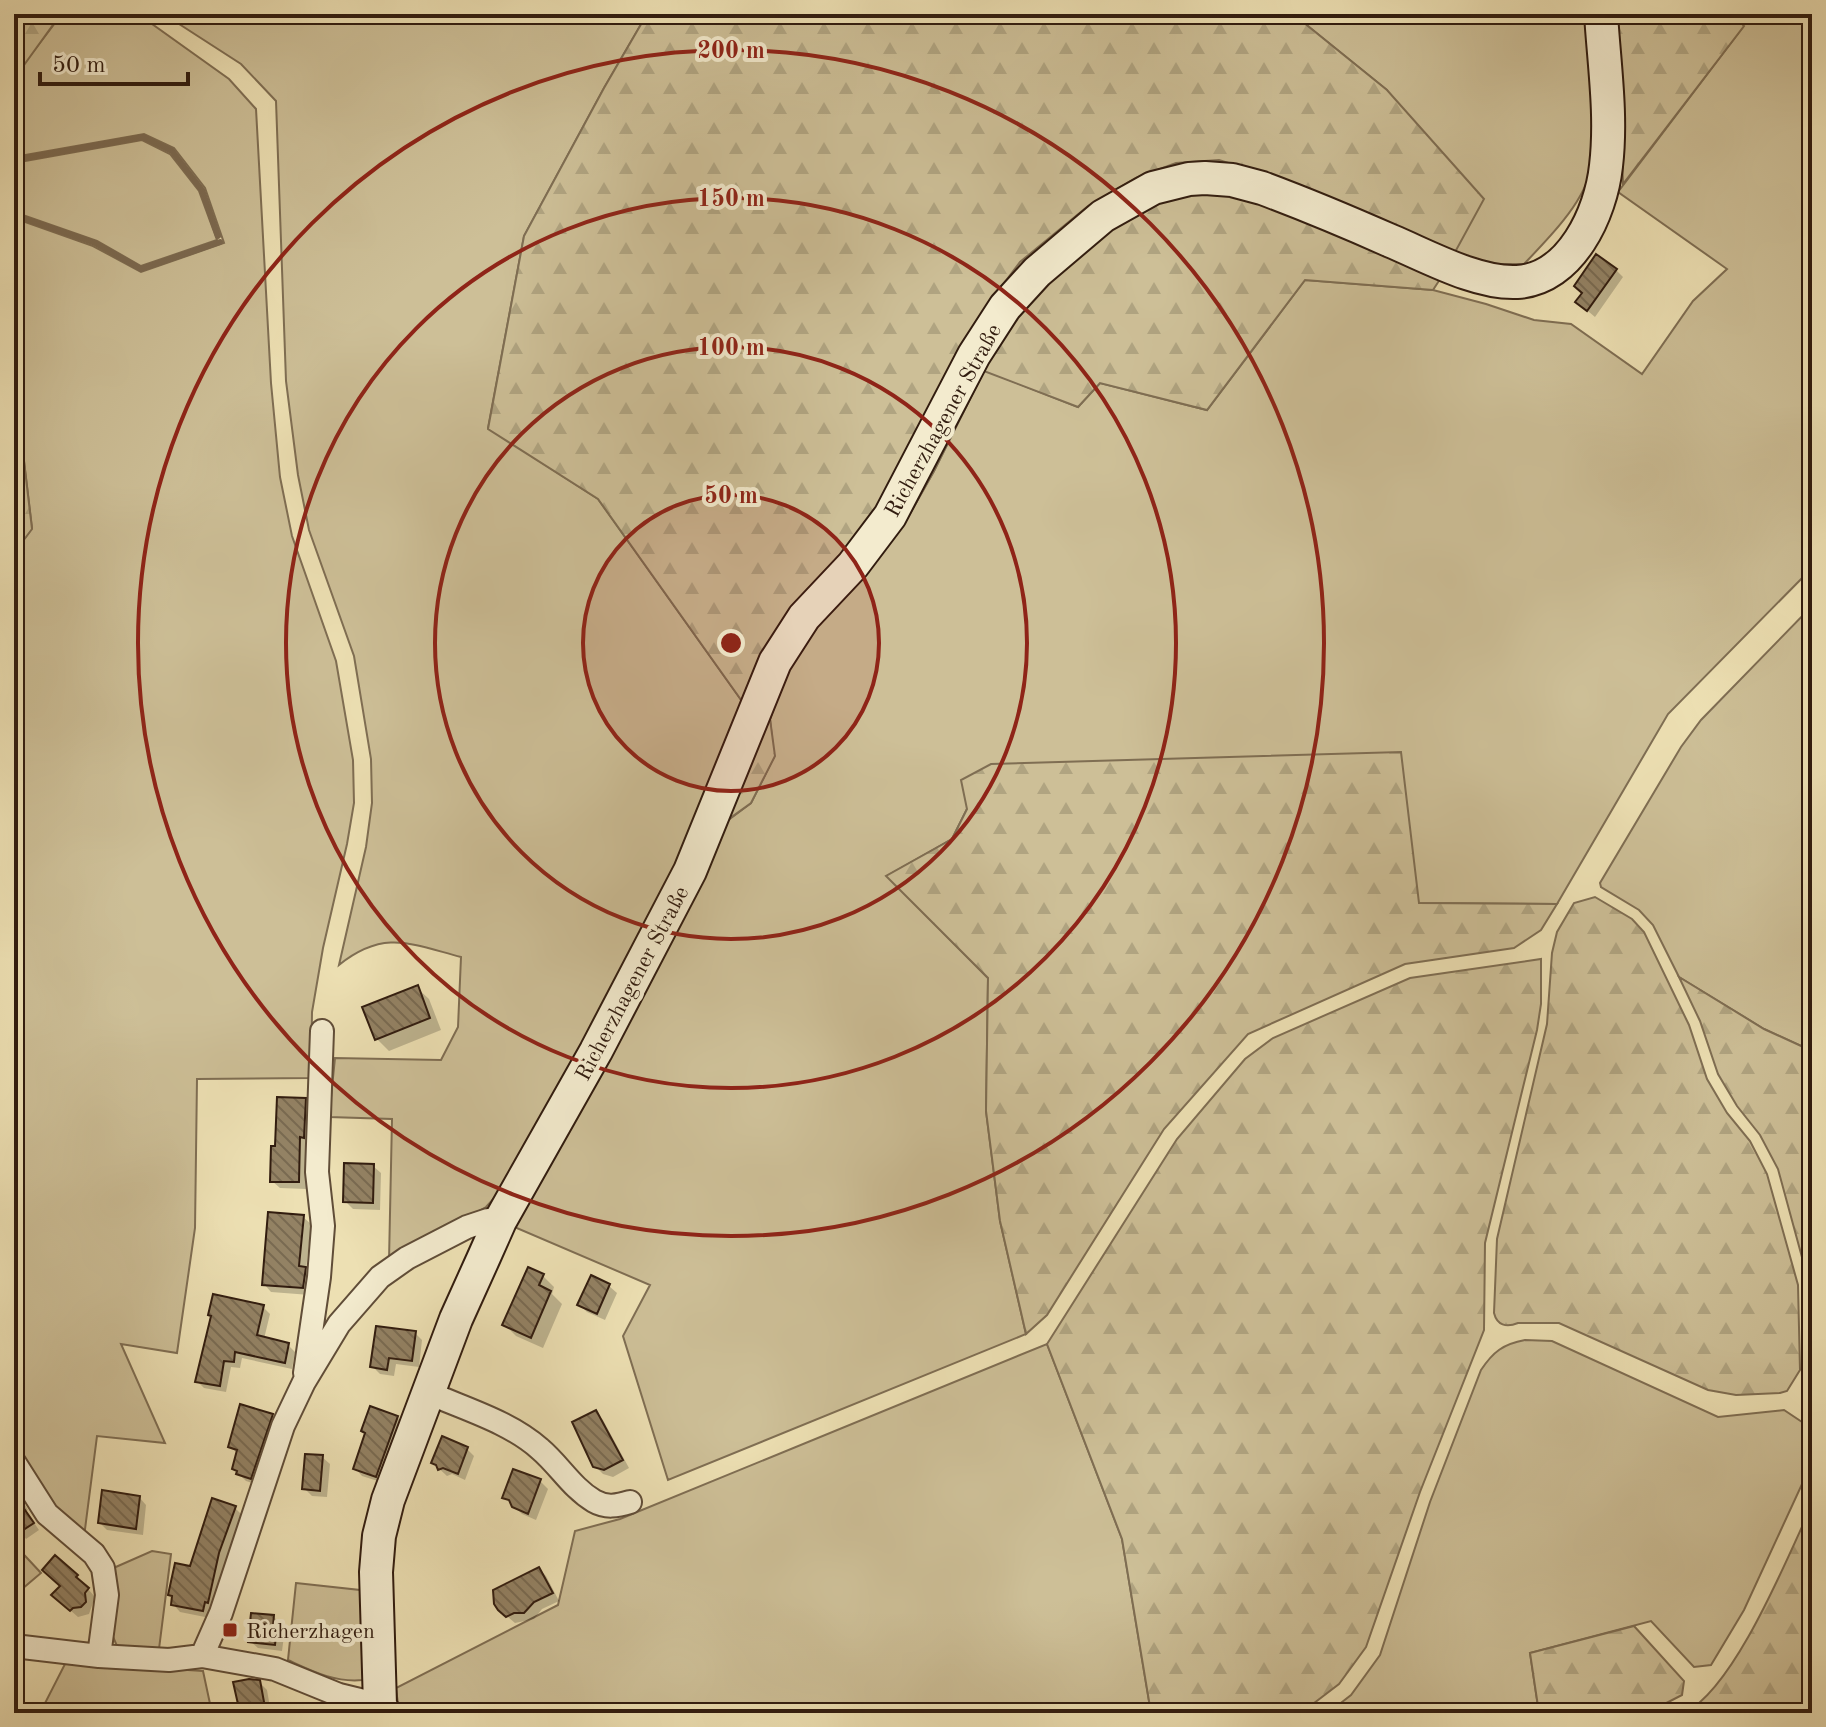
<svg xmlns="http://www.w3.org/2000/svg" width="1826" height="1727" font-family="'Old Standard TT',serif">
<defs>
<pattern id="forest-firs" width="22" height="20" patternUnits="userSpaceOnUse" patternTransform="scale(2)"><rect width="22" height="20" fill="#cdbf97"/><path d="M5 1l3.5 6h-7zM16 11l3.5 6h-7z" fill="#b0a481"/></pattern>
<pattern id="building-back-hatch" width="6" height="6" patternUnits="userSpaceOnUse" patternTransform="scale(2)"><rect width="6" height="6" fill="#938264"/><path d="M-1 5l2 2M0 0l6 6M5-1l2 2" fill="none" stroke="#796a51"/></pattern>
</defs>
<rect width="100%" height="100%" fill="#ede0b3"/>
<filter id="stains"><feTurbulence type="fractalNoise" baseFrequency=".0025" numOctaves="4"/><feColorMatrix values="0 0 0 0 .2 0 0 0 0 .09 0 0 0 0 .02 0 0 0 .5 -.17"/></filter>
<radialGradient id="worn" r=".72"><stop offset=".6" stop-color="#630" stop-opacity="0"/><stop offset="1" stop-color="#630" stop-opacity=".3"/></radialGradient>
<path fill="#cdbf97" stroke="#7f6e53" stroke-width="2" d="M49,14H138L229,79L256,109L271,383L280,477L292,536L336,661L353,760L354,803L347,844L323,948L312,1012L311,1078L197,1079L195,1228L177,1353L121,1344L165,1443L97,1436L84,1537L39,1494L14,1448V553L32,528L14,377V218L93,246L141,272L224,243L205,188L174,148L144,134L14,157V61L23,65L55,23Z
M167,14H647L604,88L524,236L488,428L598,499L744,704L695,831L509,1182L486,1207L389,1261L392,1119L329,1117L335,1058L441,1060L458,1027L461,957C411,944 384,929 339,965L366,847L372,803L371,759L354,656L309,530L298,475L286,381L276,101L241,64L176,22Z
M1293,14H1587C1590,66 1600,123 1589,175C1581,206 1546,241 1524,264H1495L1454,254L1387,90Z
M1734,14H1812V568L1668,714L1557,904L1419,903L967,809L952,839L887,876L988,978L986,1111L1000,1221L1026,1334L668,1480L623,1336L650,1285L512,1226L719,827L751,803L774,757L770,719L789,666L894,522L903,526L934,471L984,370L1078,407L1100,383L1207,410L1305,280L1433,290L1486,304L1534,320L1571,324L1642,374L1693,301L1727,269L1618,192L1743,27Z
M142,140L170,154L199,191L217,240L141,266L97,241L14,212V163Z
M1812,606V1051L1764,1029L1679,977L1653,925L1639,910L1601,887L1600,883L1681,747L1701,720Z
M1525,1340L1552,1341L1718,1417L1784,1410L1802,1422L1803,1482L1744,1610L1711,1665L1694,1667L1651,1621L1530,1653L1539,1713H1328L1351,1695L1380,1655L1430,1502L1481,1370C1493,1352 1503,1344 1525,1340Z
M1047,1344L1122,1539L1151,1713H405L398,1704L396,1688L558,1605L575,1531L620,1519Z
M14,1544L41,1573L22,1589L16,1590Z
M152,1551L171,1554L159,1649L117,1646L110,1630L109,1570Z
M296,1583L369,1591V1669L363,1680C335,1683 312,1671 288,1660Z
M66,1662L203,1671L212,1713H40Z"/>
<path fill="url(#forest-firs)" stroke="#7f6e53" stroke-width="2" d="M14,14H49L55,22L24,65L14,61Z
M647,14H1293L1387,90L1484,199L1454,254L1285,181L1219,160L1176,163L1136,178L1088,206L1020,262L989,303L901,471L744,704L598,499L488,429L524,236L604,88Z
M1617,14H1734L1744,26L1623,184Z
M1230,189L1444,273L1433,290L1305,280L1207,410L1100,383L1078,407L984,371L934,471L903,526L894,522L1014,306L1143,200Z
M14,377L32,529L14,553Z
M789,666L770,719L775,756L751,803L719,826Z
M1401,752L1419,903L1557,904L1541,930L1514,948L1405,964L1248,1034L1164,1129L1047,1315L1026,1334L1000,1221L986,1111L988,978L886,876L952,839L967,809L961,780L991,764Z
M1595,897L1632,919L1644,932L1689,1025L1707,1079L1727,1113L1750,1141L1767,1174L1798,1285L1800,1370L1787,1391L1780,1393L1736,1395L1708,1390L1559,1323H1518C1506,1328 1497,1325 1494,1313L1497,1239L1547,1024L1552,953L1557,932L1574,903Z
M1541,959V1004L1537,1030L1485,1243L1484,1330L1420,1492L1366,1647L1339,1684L1301,1713H1151L1122,1539L1047,1344L1177,1139L1245,1059L1273,1038L1410,978Z
M1679,977L1764,1029L1812,1051V1366L1809,1283L1778,1169L1760,1135L1737,1106L1718,1074L1700,1021Z
M1812,1505V1713H1685C1736,1686 1787,1558 1812,1505Z
M1634,1626L1684,1681L1682,1695L1647,1713H1539L1530,1653Z"/>
<path fill="#0003" d="M1616,270L1623,277L1595,317L1577,302Z
M417,988L429,999L441,1030L389,1051L377,1039Z
M305,1100L312,1108L311,1144H306V1189L280,1188L272,1181Z
M373,1166L381,1173L380,1210L353,1209L345,1201Z
M303,1217L311,1224L306,1270L312,1276L310,1295L271,1292L264,1284Z
M542,1275L554,1287L552,1294L562,1304L543,1348L516,1336L505,1325Z
M609,1286L617,1293L605,1320L587,1312L580,1305Z
M263,1307L270,1314L264,1339L288,1345L295,1352L292,1369L242,1358L240,1368L231,1367L226,1392L204,1388L197,1381Z
M415,1333L422,1340L419,1367L396,1364L394,1376L380,1374L372,1366Z
M596,1412L603,1420L629,1468L613,1477L603,1474L595,1466Z
M272,1415L280,1423L258,1485L246,1481L234,1469L238,1454L230,1446Z
M397,1417L404,1425L384,1483L362,1476L355,1468Z
M467,1449L474,1456L465,1480L452,1474L447,1476L433,1463Z
M322,1457L330,1464L327,1497L312,1496L305,1489Z
M540,1481L548,1489L536,1520L522,1514L505,1497Z
M14,1485L28,1510L26,1511L39,1530L26,1539L14,1524Z
M139,1497L146,1505L143,1535L107,1530L100,1523Z
M234,1507L242,1515L216,1609L210,1618L180,1612L173,1604L174,1598L170,1594Z
M55,1558L77,1576L95,1597L89,1614L78,1617L61,1602L62,1586Z
M539,1569L546,1576L559,1601L542,1609L534,1619L515,1623L499,1609Z
M274,1617L281,1625L280,1633L284,1636L282,1651L258,1648L250,1641Z
M259,1682L267,1690L271,1713H242Z"/>
<g fill="none" stroke-linecap="round" stroke-linejoin="round">
<path stroke="#7b6950" stroke-width="6" d="M14,160L143,137L172,151L202,190L218,236
M14,215L95,243L141,269L220,242"/>
</g>
<path fill="url(#building-back-hatch)" stroke="#311c0f" stroke-width="2" d="M1596,254L1617,269L1587,311L1575,302L1582,293L1574,286Z
M418,985L430,1018L375,1040L362,1007Z
M277,1097L306,1098L304,1138L300,1137L299,1182H270L271,1146H275Z
M344,1163L374,1164L373,1203L343,1202Z
M268,1212L304,1215L299,1266L306,1267L303,1288L262,1285Z
M528,1267L544,1274L539,1285L551,1291L531,1338L502,1325Z
M591,1275L610,1284L597,1314L577,1305Z
M213,1294L264,1305L257,1335L289,1343L285,1363L235,1352L234,1362L224,1361L220,1386L195,1382L211,1316L208,1315Z
M376,1326L416,1331L412,1361L389,1358L387,1370L370,1367Z
M240,1404L273,1414L251,1479L236,1474L237,1471L232,1469L237,1450L228,1447Z
M370,1406L398,1416L376,1477L353,1469L365,1433L361,1431Z
M596,1410L623,1460L604,1470L593,1467L572,1422Z
M442,1436L468,1447L458,1474L443,1468L438,1470L436,1465L431,1463Z
M305,1454L323,1455L320,1491L302,1489Z
M513,1469L541,1479L528,1514L512,1507L509,1500L502,1498Z
M102,1490L140,1496L136,1529L98,1523Z
M14,1494L34,1523L14,1536Z
M212,1498L236,1506L219,1553L208,1603L205,1602L203,1611L171,1605L172,1596L168,1595L175,1563L190,1566Z
M55,1555L78,1575L76,1577L89,1588L85,1593L86,1602L81,1607L73,1608L70,1611L51,1595L60,1586L42,1570Z
M539,1567L553,1593L534,1602L524,1613H514L506,1617L498,1610L494,1604L493,1590Z
M251,1613L274,1615L273,1626L277,1627L275,1645L248,1642Z
M249,1679L260,1680L266,1713H240L233,1682Z"/>
<g fill="none" stroke-linecap="round" stroke-linejoin="round">
<defs>
<path id="street" d="M305,1373L319,1277L323,1226L317,1172L322,1031
M429,1393C465,1409 510,1422 540,1449C559,1465 572,1488 594,1501C606,1508 617,1506 630,1502
M14,1462L47,1514L94,1554L103,1568L107,1595L99,1656
M14,1646L99,1656L169,1660L202,1656L275,1669L339,1695L380,1705
M202,1656L221,1613L283,1426L304,1382L339,1324L380,1277L407,1258L467,1227L488,1220L500,1221"/>
<path id="secondary" d="M384,1713L380,1705L376,1572L379,1536L388,1500L456,1319L484,1257L500,1221L596,1051L690,871L775,662L804,617L853,565L890,516L974,355L1005,307L1037,272L1103,216L1153,188L1189,179L1205,178L1232,180L1262,188C1305,204 1348,222 1391,241C1427,256 1477,284 1517,282C1571,279 1601,213 1606,166C1612,116 1604,63 1601,14"/>
</defs>
<use href="#street" stroke="#604d38" stroke-width="26"/>
<use href="#secondary" stroke="#311c0f" stroke-width="36"/>
<use href="#street" stroke="#f3ebce" stroke-width="22"/>
<use href="#secondary" stroke="#f3ebce" stroke-width="32"/>
</g>
<circle cx="731" cy="643" r="148" fill="#8f2418" fill-opacity=".12"/>
<g fill="none" stroke="#8f2418" stroke-width="4">
<circle cx="731" cy="643" r="148"/>
<circle cx="731" cy="643" r="296"/>
<circle cx="731" cy="643" r="445"/>
<circle cx="731" cy="643" r="593"/>
</g>
<rect fill="#8f2418" stroke="#f3ebce" stroke-width="3" x="222" y="1622" width="16" height="16" rx="4"/>
<g text-anchor="middle" stroke-width="8" stroke-linejoin="round" paint-order="stroke">
<g font-size="22" fill="#311c0f" stroke="#f3ebce">
<text transform="translate(942 420) rotate(-61)" y="8">Richerzhagener Straße</text>
<text transform="translate(631 983) rotate(-62)" y="8">Richerzhagener Straße</text>
</g>
<g font-size="22" fill="#311c0f" stroke="#f3ebce" text-anchor="start">
<text x="246" y="1638">Richerzhagen</text>
</g>
</g>
<circle cx="731" cy="643" r="12" fill="#8f2418" stroke="#f3ebce" stroke-width="4"/>
<g font-size="24" text-anchor="middle" font-weight="bold" fill="#8f2418" stroke="#f3ebce" stroke-width="8" stroke-linejoin="round" paint-order="stroke">
<text x="731" y="58">200 m</text>
<text x="731" y="206">150 m</text>
<text x="731" y="355">100 m</text>
<text x="731" y="503">50 m</text>
</g>
<rect width="1826" height="1727" fill="none" stroke="#ede0b3" stroke-width="48"/>
<rect x="16" y="16" width="1794" height="1695" fill="none" stroke="#311c0f" stroke-width="4"/>
<rect x="24" y="24" width="1778" height="1679" fill="none" stroke="#311c0f" stroke-width="2"/>
<path d="M40 72v12h148v-12" fill="none" stroke="#311c0f" stroke-width="4"/>
<text x="52" y="72" font-size="24" fill="#311c0f" stroke="#f3ebce" stroke-width="6" paint-order="stroke">50 m</text>
<rect width="100%" height="100%" filter="url(#stains)"/>
<rect width="100%" height="100%" fill="url(#worn)"/>
</svg>
